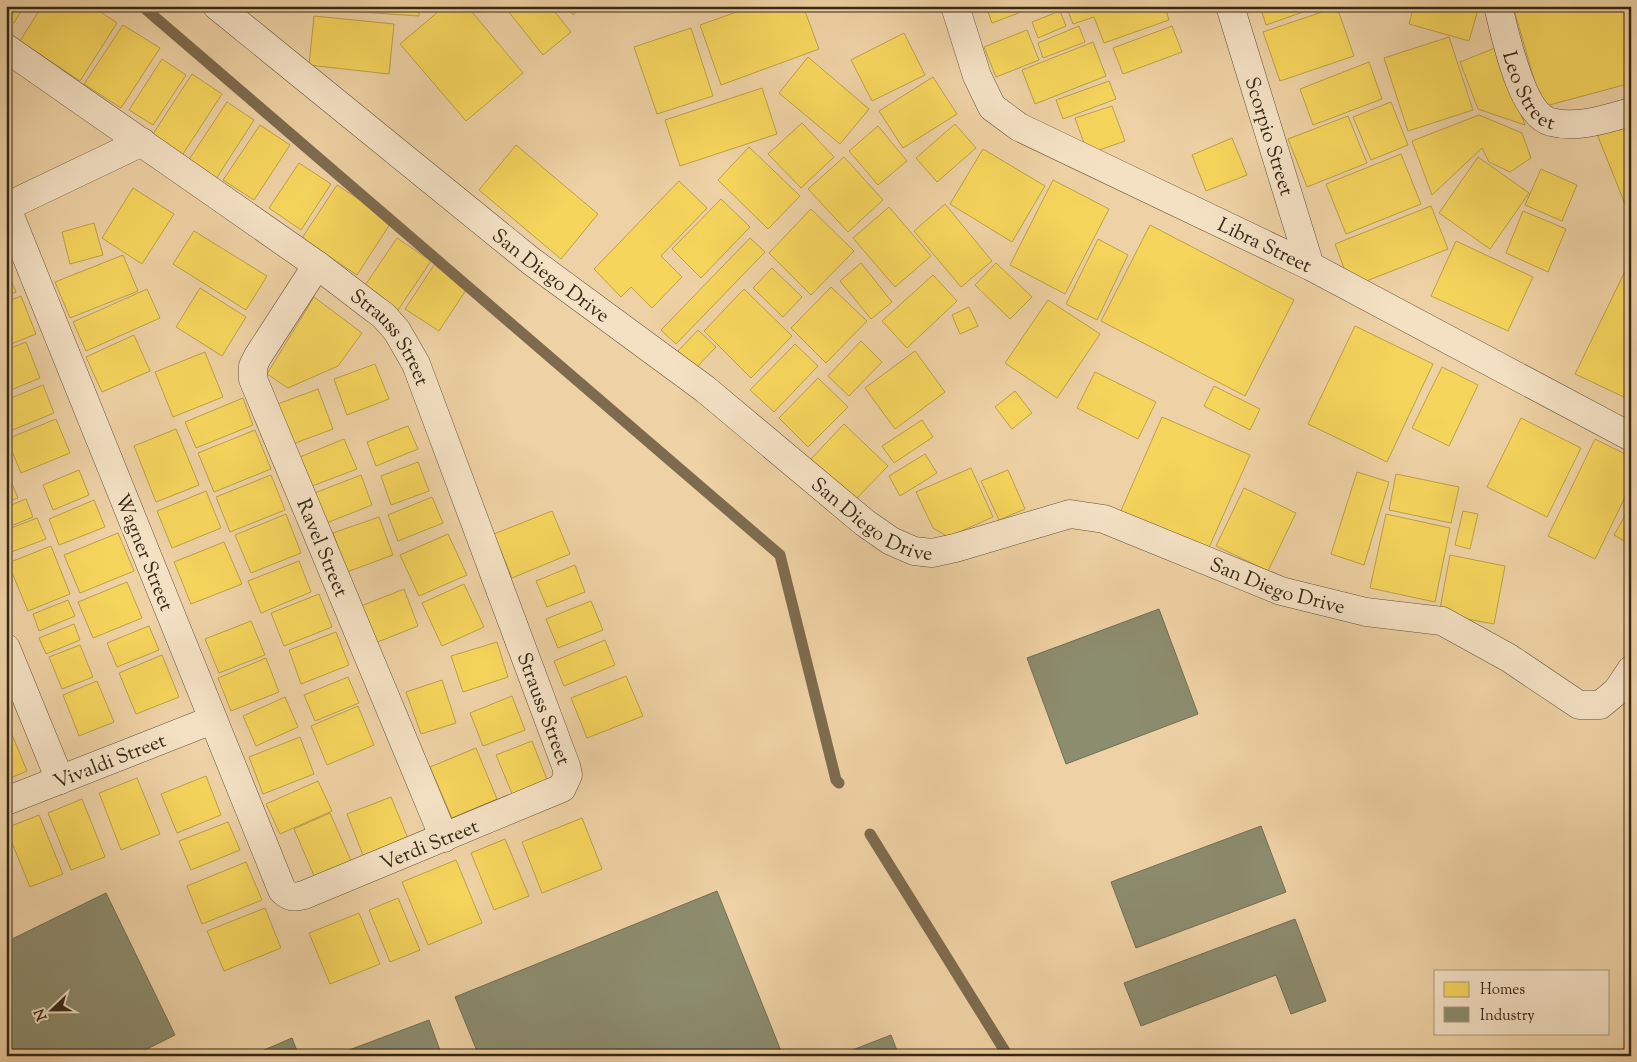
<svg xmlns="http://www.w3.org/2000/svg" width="1637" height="1062" font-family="'Sorts Mill Goudy',serif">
<rect width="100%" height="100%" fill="#eed1a4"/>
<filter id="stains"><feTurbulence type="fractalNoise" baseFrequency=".004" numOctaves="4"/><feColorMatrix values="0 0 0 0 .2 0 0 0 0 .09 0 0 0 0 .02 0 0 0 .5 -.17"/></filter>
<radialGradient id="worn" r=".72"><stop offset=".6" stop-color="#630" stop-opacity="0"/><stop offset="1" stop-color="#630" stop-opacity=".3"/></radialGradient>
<path fill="#f6d55c" stroke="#bca147" d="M6,6H24L14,23L6,18Z
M42,6H92L117,23L80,81L20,41Z
M315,6H419V16L315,9Z
M445,6H467L523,73L466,121L400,44Z
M504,6H550L571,32L543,55Z
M566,6H583L573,15Z
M753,6H803L819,49L721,85L700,25Z
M986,6H1037L992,23Z
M1066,6H1165L1169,20L1104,43L1094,17L1073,24Z
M1260,6H1320L1266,25Z
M1414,6H1479L1469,41L1409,24Z
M1513,6H1631V83L1542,107Z
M1337,7L1354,56L1280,81L1263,32Z
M1060,11L1066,26L1038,38L1032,22Z
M314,16L394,24L389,74L309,65Z
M123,25L160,48L121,108L84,84Z
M1079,26L1085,42L1043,58L1038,43Z
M1172,26L1182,52L1123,74L1113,48Z
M691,28L713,96L657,114L634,47Z
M1027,30L1039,60L996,77L984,47Z
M904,33L925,75L872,101L851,60Z
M1449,37L1473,110L1408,131L1384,58Z
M1093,42L1106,76L1035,104L1022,70Z
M1495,48L1525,125L1478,109L1460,62Z
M808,57L869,109L840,144L779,93Z
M162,59L186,75L153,125L129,110Z
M1369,62L1382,99L1313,125L1300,89Z
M192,74L222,94L179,160L149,140Z
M933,77L957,114L903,148L879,111Z
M1109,81L1116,99L1063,119L1056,100Z
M762,88L777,134L680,166L665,120Z
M227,102L254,120L214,182L186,164Z
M1391,102L1408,145L1371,160L1353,117Z
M1112,106L1125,141L1088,154L1075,118Z
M1479,115L1522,133L1531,158L1510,172L1489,162L1482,148L1432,195L1412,141Z
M1348,116L1367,163L1307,187L1288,139Z
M1631,120V219L1597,134Z
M802,123L834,157L801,188L768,154Z
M955,124L976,148L937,182L916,158Z
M260,125L290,145L254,200L223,180Z
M878,126L907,161L878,185L849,151Z
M1232,138L1247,175L1206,191L1192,155Z
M516,145L598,214L561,259L479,190Z
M749,147L800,196L768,229L718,180Z
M983,149L1045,186L1012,242L950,204Z
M1401,154L1421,204L1346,234L1326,184Z
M844,157L883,200L848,232L808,189Z
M1478,157L1529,193L1490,249L1439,213Z
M299,163L331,184L301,230L269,208Z
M1541,169L1577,185L1562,221L1525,205Z
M1053,180L1109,209L1065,294L1010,265Z
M679,181L707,208L661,256L682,277L652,308L631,287L621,297L594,269Z
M337,185L392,221L357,275L302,238Z
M133,188L174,214L142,264L102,238Z
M721,199L750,227L701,278L672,249Z
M945,204L992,261L961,287L914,231Z
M1431,206L1448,249L1351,287L1335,244Z
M889,207L931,256L895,287L853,238Z
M811,209L854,251L811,295L769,253Z
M1523,211L1566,229L1548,272L1506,253Z
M94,223L103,255L70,264L62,232Z
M1150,225L1294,300L1245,396L1101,321Z
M194,231L267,276L246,310L173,264Z
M397,238L431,261L396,313L362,290Z
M750,238L765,252L676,344L661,330Z
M1098,239L1128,255L1097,320L1066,304Z
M1456,241L1533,277L1508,331L1431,296Z
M123,255L138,291L70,318L55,282Z
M1631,259V388L1626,398L1575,374Z
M436,262L470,284L439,331L405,309Z
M861,263L892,302L871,319L840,281Z
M996,263L1032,297L1010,319L975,285Z
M6,268L16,292L6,296Z
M772,268L802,297L783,317L753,288Z
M933,275L957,301L907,348L882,321Z
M831,287L867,321L826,363L791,328Z
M200,288L246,317L222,356L176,327Z
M147,289L160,318L86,351L73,322Z
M744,289L792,336L751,378L704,331Z
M21,296L36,334L6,346V302Z
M314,297L362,333L338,366L288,388L267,374Z
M1048,300L1100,334L1057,398L1005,363Z
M969,307L978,326L960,334L952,315Z
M1355,326L1433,364L1387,462L1308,424Z
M698,330L716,347L696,368L678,351Z
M134,335L150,371L102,392L86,357Z
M861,341L882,362L849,396L828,376Z
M26,342L40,378L6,392V350Z
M795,344L818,366L774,412L750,390Z
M915,351L945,392L895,429L865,388Z
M205,352L223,397L173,417L155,372Z
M375,364L389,399L347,415L334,379Z
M1442,367L1478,385L1449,446L1412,428Z
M1095,372L1156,402L1138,439L1077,408Z
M818,378L848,407L808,447L779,418Z
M43,385L54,413L10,431L6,420V400Z
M1214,386L1260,409L1250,430L1204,406Z
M318,389L333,429L290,445L275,405Z
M1015,391L1032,413L1012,429L995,407Z
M243,398L253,425L196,448L185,422Z
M1162,417L1250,455L1207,552L1120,513Z
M1521,418L1581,448L1547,517L1487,487Z
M56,419L70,453L21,473L7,439Z
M922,420L933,437L894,463L882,446Z
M844,424L888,466L854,501L811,459Z
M408,426L418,449L376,466L367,442Z
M176,429L199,485L156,502L134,446Z
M255,430L271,469L214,492L198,453Z
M344,439L357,469L312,486L300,457Z
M1595,439L1631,457V485L1595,559L1548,536Z
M925,454L937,473L900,496L889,476Z
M418,462L429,491L391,505L381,476Z
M971,468L993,517L948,537L933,528L916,492Z
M6,470L18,498L6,502Z
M79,470L89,495L53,510L43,485Z
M1008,470L1025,509L999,520L981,481Z
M1357,472L1389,482L1364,565L1331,554Z
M1396,474L1459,487L1451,523L1389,510Z
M271,475L285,510L230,532L216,497Z
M361,475L372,505L319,526L307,496Z
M1244,488L1296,513L1268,571L1216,546Z
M206,491L221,528L172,548L157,511Z
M432,497L443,523L398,541L388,515Z
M26,499L33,517L6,528V507Z
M94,500L105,527L59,545L49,519Z
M1631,505V545L1614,535Z
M552,511L570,554L512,578L494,534Z
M1463,511L1478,514L1470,549L1455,545Z
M286,514L301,553L251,573L235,535Z
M1386,514L1450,528L1435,602L1370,588Z
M379,517L393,555L347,572L333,533Z
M37,518L46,539L6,554V530Z
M118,533L134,571L80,593L64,555Z
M448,534L467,575L419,596L400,555Z
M224,542L242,584L191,604L174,562Z
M51,546L70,594L28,611L8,563Z
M1450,555L1505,566L1494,624L1439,614Z
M299,561L311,592L261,613L248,581Z
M575,565L585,592L547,607L536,581Z
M127,582L142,618L93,638L78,602Z
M464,584L484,627L442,646L422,603Z
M404,589L418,626L375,643L361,606Z
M319,594L332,627L284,646L271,613Z
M68,600L75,616L39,631L33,614Z
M591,601L603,630L558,648L546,619Z
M251,621L265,655L219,673L205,639Z
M74,624L80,640L46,654L39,638Z
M149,626L159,650L117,667L107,643Z
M336,632L349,665L301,684L289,650Z
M605,640L615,665L564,686L554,661Z
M497,642L508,677L463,692L451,656Z
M80,645L93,677L62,689L49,657Z
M162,655L179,697L136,714L119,673Z
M266,658L279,692L231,711L218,678Z
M626,676L643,716L587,738L571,698Z
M348,677L359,703L315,721L304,695Z
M442,680L456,723L421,734L406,692Z
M97,681L114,722L79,736L63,695Z
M512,696L525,730L483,746L470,713Z
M285,697L298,727L256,746L243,716Z
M358,706L374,745L327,765L311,726Z
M6,720L27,771L6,780Z
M300,737L314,774L263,794L249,757Z
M532,741L548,782L513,796L496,755Z
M476,748L497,799L452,818L430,767Z
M206,776L221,815L177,833L161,794Z
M137,778L160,834L121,850L99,793Z
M318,781L332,811L280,834L266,804Z
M391,797L409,841L364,858L347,814Z
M82,799L105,857L71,870L48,813Z
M330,813L352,863L315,878L294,829Z
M39,815L63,874L30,887L6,828Z
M582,818L602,869L542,893L522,842Z
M228,822L240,850L191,870L179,841Z
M505,839L529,896L494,910L471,853Z
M456,860L482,923L428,945L402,882Z
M246,862L262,900L202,924L187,886Z
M398,898L420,950L390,962L369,910Z
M265,908L281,948L224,971L207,931Z
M359,913L380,964L330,984L309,933Z"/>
<path fill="#8c8c6e" stroke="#726e54" d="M1159,609L1198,714L1066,764L1027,658Z
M1261,826L1286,892L1136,948L1111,882Z
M717,891L783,1056H479L455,997Z
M106,893L175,1035L133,1056H6V942Z
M1295,919L1326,1001L1291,1014L1276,975L1141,1026L1124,983Z
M429,1020L442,1056H333Z
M891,1035L899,1056H837Z
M292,1038L299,1056H250Z"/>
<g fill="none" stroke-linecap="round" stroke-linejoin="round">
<path stroke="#7e6b4f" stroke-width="11" d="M142,6L780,555L836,780L839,783
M870,834L1008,1056"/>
<defs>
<g id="minor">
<path id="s1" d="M217,6L531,261L705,389L865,523L891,541L914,551L932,553L955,548L1070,514L1104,519L1281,591L1366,612L1442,621L1509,658L1579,705H1600L1617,691L1631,670"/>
<path id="s2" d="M955,6L977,76L992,107L1019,127L1310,266L1631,437"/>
<path id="s3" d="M1230,6L1310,266"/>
<path id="s4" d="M1498,6C1505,33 1521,115 1551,122C1578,129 1605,119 1631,112"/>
<path id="s5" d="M6,48L317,265L368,304L384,316L397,331L416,364L566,766L568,775L562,788L304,895C294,898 289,897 282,890L6,206"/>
<path d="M6,207L142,142"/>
<path id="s6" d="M317,265L258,356L253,366V379L444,838"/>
<path d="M6,648L60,780"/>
<path id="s7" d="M6,801L212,720"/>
</g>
</defs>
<use href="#minor" stroke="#63523a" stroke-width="29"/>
<use href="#minor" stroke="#f4e1c4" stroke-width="28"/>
</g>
<g text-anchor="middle" stroke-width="5" stroke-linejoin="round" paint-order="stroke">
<g font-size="20" fill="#352817" stroke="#f4e1c4">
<text dy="7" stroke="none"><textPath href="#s4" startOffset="91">Leo Street</textPath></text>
<text dy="7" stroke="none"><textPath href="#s3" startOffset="136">Scorpio Street</textPath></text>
<text dy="7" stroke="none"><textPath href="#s2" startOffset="414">Libra Street</textPath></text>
<text dy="7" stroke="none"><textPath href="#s1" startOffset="429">San Diego Drive</textPath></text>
<text dy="7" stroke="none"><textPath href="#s5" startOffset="484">Strauss Street</textPath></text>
<text dy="7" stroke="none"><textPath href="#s1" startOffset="834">San Diego Drive</textPath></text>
<text dy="7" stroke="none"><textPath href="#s6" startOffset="315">Ravel Street</textPath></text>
<text transform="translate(145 552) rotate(68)" y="7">Wagner Street</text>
<text dy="7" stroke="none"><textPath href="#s1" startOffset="1268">San Diego Drive</textPath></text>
<text dy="7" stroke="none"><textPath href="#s5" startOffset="889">Strauss Street</textPath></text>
<text dy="7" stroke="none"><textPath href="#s7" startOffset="111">Vivaldi Street</textPath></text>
<text transform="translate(429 844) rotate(-22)" y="7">Verdi Street</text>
</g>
</g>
<rect width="1637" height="1062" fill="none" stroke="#eed1a4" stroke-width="25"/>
<rect x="8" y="8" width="1622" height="1047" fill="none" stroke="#352817" stroke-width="2.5"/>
<rect x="12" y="12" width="1612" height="1037" fill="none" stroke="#352817"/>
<rect x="1434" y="970" width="175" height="65" fill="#f4e1c4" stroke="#a8977f"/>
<rect x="1444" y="982" width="25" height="15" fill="#f6d55c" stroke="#a8977f"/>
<text x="1480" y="994" font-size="15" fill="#352817">Homes</text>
<rect x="1444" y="1007" width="25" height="15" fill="#8c8c6e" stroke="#a8977f"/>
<text x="1480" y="1020" font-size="15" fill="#352817">Industry</text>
<g transform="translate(52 1010) rotate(248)" stroke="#f4e1c4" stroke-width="4" paint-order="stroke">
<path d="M0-4L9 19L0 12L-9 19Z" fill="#352817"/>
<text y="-8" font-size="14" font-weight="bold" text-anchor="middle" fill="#352817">N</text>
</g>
<rect width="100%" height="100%" filter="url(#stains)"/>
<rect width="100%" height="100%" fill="url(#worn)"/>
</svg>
